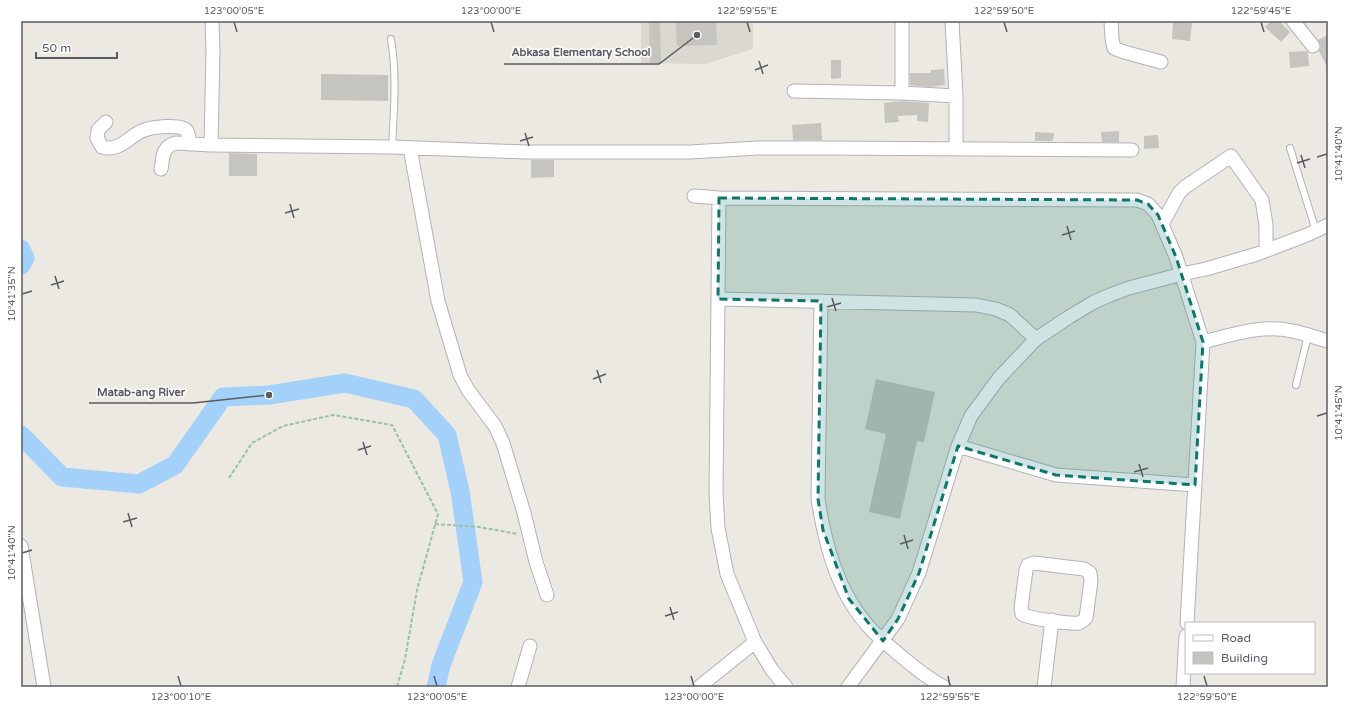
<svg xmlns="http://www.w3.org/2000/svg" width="1349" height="708" font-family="'Varela Round',sans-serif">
<rect width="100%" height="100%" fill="#ebe9e1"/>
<path fill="#dbd8cf" d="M641,21H753V49L705,64L641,63Z"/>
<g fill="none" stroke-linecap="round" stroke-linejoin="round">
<path stroke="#a3d1f9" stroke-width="19" d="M21,249L25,258L21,265
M21,435L62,477L139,484L175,465L223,397L269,395L345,383L414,399L447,435L460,491L473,582L441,665L436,687"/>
</g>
<path fill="#c6c4be" d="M649,21H660L661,63H650Z
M676,21H716L717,45L677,46Z
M1271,21H1279L1290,32L1281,42L1265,27Z
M1173,22L1192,23L1190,41L1172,39Z
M1328,35V69L1319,51L1321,45L1318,40Z
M1306,51L1308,52L1309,66L1290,68L1289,52Z
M831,60H841V78L831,79Z
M944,69L945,85L930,87L910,85V73H931V70Z
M321,74L388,75V101L321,100Z
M901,101L929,103L928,122L917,121V115L898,116L899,122L885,123L884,103Z
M821,123L822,140H793L792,125Z
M1119,131V142H1102L1101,132Z
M1035,132L1054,133L1053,141H1035Z
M1158,135L1159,148L1144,149V136Z
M229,153L257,154V176H229Z
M531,160H554V177L531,178Z
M876,379L935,392L924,442L917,441L900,519L869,512L886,434L865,429Z"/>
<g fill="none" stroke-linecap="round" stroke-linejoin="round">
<defs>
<path id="lane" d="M391,39C397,75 394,111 392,147
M1290,148L1316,231
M1296,385L1308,335"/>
<path id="street" d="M952,21L956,96V149
M1111,21L1112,39L1114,48L1124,52L1161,62
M1293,21L1313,46
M794,91L902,93L956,96
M902,93V21
M106,122L98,130L97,138L102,147C120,152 128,137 142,131C150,127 182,123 187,131C189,135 189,140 190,144
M211,145L213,50L212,21
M410,148L438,301L460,375L468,390L495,426L503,443L524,513L536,562L547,595
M161,169C163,158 162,146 176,143L211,145L392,147L526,152H690L758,148H825L1132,150
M694,196L719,198L1137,200L1148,204L1158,215L1176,257L1203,342L1187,623
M719,198L716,493L718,528L727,574L755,642L772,670L786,687
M1162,224L1179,193L1185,187L1231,156L1262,200L1266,225V250
M718,299L976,305L996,309L1010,315L1036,339
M821,301L818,499C825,544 837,591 868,626C878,637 890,647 902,657C915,668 929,679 944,687
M1203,342C1231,335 1263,324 1292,331C1304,333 1316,338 1328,341
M958,446L1056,475L1195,485
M21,546L44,687
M1034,563L1084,569L1090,573L1091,581L1086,618C1084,620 1082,622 1079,623C1069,624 1031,619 1022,614L1021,608L1026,570L1028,565Z
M518,687L530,646
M699,687L755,642
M848,687L898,619L919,573L958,446L971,416L999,378L1036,339L1069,317L1094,302L1110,295L1129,288L1182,274L1206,269L1257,254L1307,235L1328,225
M1044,687L1052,620
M1183,687L1186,636"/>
</defs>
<use href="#lane" stroke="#b1b3b8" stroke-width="8"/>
<use href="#street" stroke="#b1b3b8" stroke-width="15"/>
<path stroke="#98c2a5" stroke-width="2" stroke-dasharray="4 2" stroke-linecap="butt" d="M229,478L252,443L283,426L333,415L392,425L438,514L417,590L405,659L397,687
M435,524L479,527L518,534"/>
<use href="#lane" stroke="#fff" stroke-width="6"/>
<use href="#street" stroke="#fff" stroke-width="13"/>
</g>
<path fill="#0f766e" fill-opacity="0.2" stroke="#0f766e" stroke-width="3" stroke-dasharray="8 5" stroke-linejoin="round" d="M719,198L1137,200L1148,204L1158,215L1176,257L1203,342L1195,485L1056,475L958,446L919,573L898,619L883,641L849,599L823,530L818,499L821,301L718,299Z"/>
<path fill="none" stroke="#595c61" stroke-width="1.5" d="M234,22L237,32M491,22L494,32M747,22L750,32M1004,22L1007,32M1261,22L1264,32M759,61L763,74M755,70L768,65M525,133L529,146M520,141L533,137M1301,155L1305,168M1317,157L1327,154M1297,163L1310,159M290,204L294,218M285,213L299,209M1067,226L1071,240M1062,235L1075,231M55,276L59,289M51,285L64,281M22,294L32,291M832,298L836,311M827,307L841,303M597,370L601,383M593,379L606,374M1317,416L1327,413M363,442L367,455M358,450L371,446M1139,464L1143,477M1134,472L1148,468M128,513L132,527M123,522L137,518M904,535L908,549M900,544L913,540M22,553L32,550M670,607L674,620M665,616L678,612M178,676L181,686M434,676L437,686M691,676L694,686M948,676L950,686M1204,676L1207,686"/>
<path fill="none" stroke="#595c61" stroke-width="1.5" d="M697 35L659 64H504M269 395L193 403H89"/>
<g fill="#595c61" stroke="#fff" stroke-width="1.5">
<circle cx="697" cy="35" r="4"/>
<circle cx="269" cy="395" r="4"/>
</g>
<g font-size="11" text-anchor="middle" font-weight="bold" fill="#595c61" stroke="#fff" stroke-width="3" stroke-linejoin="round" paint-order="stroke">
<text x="581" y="56">Abkasa Elementary School</text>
<text x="141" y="396">Matab-ang River</text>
</g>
<rect width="1349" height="708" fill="none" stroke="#ffffff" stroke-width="44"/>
<rect x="1185" y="622" width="130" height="52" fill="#ffffff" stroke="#bdbec0"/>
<rect x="1193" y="635" width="20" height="6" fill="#ffffff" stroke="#bdbec0"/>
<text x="1221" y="642" font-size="12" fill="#595c61">Road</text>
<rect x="1193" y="652" width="20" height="12" fill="#c6c4be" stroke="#bdbec0"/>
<text x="1221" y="662" font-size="12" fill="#595c61">Building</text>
<path d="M36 52v6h81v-6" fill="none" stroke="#595c61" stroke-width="2"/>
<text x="42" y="52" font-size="12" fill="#595c61" stroke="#ffffff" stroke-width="3" paint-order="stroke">50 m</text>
<rect x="22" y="22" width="1305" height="664" fill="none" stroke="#595c61" stroke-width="1.5"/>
<g font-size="10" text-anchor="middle" fill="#595c61">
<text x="234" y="14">123°00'05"E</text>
<text x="491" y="14">123°00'00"E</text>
<text x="747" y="14">122°59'55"E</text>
<text x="1004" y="14">122°59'50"E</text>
<text x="1261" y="14">122°59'45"E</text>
<text transform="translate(1338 154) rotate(-90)" y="4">10°41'40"N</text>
<text transform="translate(11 294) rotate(-90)" y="4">10°41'35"N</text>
<text transform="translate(1338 413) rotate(-90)" y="4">10°41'45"N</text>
<text transform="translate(11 553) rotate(-90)" y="4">10°41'40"N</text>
<text x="181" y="700">123°00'10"E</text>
<text x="437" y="700">123°00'05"E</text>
<text x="694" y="700">123°00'00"E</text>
<text x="950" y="700">122°59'55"E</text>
<text x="1207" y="700">122°59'50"E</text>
</g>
</svg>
